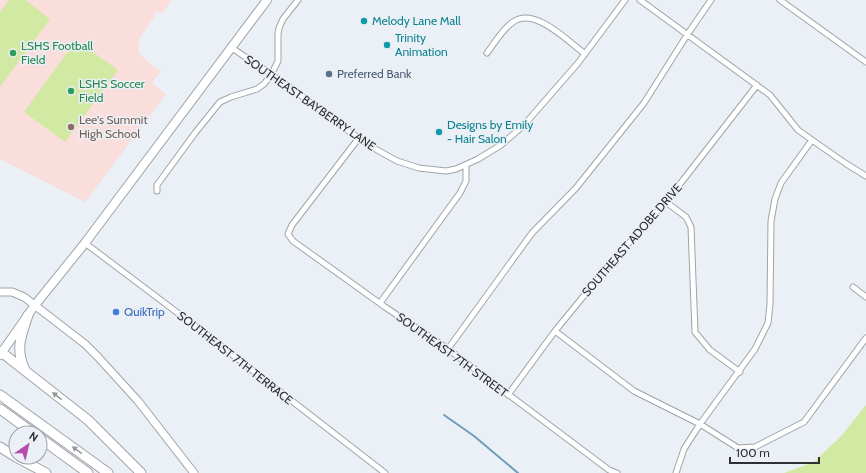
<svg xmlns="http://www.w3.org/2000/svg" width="866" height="473" font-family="Cabin,sans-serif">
<rect width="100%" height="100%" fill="#ebf0f7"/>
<path fill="#f9dedc" d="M0,0H172L163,12L154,13L155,16L139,39V53L147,61L161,71L152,83L166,94L85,202L0,159Z"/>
<path fill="#d2e9a4" d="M9,0H25L50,19L0,87V12Z
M76,40L118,70L65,142L24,112Z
M866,405V473H784L814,462L842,435Z"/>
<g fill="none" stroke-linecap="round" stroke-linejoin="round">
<path stroke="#6e9cb9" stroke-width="2" d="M444,415L474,436L518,473"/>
<defs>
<path id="street" d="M640,0L770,95L798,130L812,140L845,163L866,176
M780,0L866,62
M232,48L287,85L347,130L370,146L397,161L419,168L446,171L456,169L478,159L501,145L524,125L578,63L625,0
M487,53C494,44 503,28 513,22C534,6 569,42 585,54
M358,139L292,225L288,234L293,241L385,307L448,349L609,470L617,473
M157,191V185L195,133L220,102L231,97L257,89L264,84L271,75L278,61V34L279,28L283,19L298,0
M666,202L686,217L691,227L695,332L710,350L740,372
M85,243L203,332L385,473
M853,287L866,297
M380,303L460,193L466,181V165
M555,331L634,391L700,424L738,448L755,447L804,422L866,338
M448,349L532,233L576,188L644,103L687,35L711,0
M508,395L555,331L609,265L666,202L757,85
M676,473L684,449L700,424L755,349L768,323L770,304L771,221L775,199L781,183L812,140"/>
<path id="secondary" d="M0,292H12L24,297L85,344L98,357L138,401L194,473"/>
<path id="primary" d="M0,355L35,305L85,243L267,0"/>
<path id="highway" d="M0,351L88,420L141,473
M25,370C15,349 21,336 28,315
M0,395L108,473
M0,409L33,433
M40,438L88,473
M0,447L16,457
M16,457L46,473"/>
</defs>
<use href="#street" stroke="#9fa4aa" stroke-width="7"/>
<use href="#secondary" stroke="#9fa4aa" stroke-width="9"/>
<use href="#primary" stroke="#9fa4aa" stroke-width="10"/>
<use href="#highway" stroke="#9fa4aa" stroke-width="11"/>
<use href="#street" stroke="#fff" stroke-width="5"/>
<use href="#secondary" stroke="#fff" stroke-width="7"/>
<use href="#primary" stroke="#fff" stroke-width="8"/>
<use href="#highway" stroke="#fff" stroke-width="9"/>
</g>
<defs><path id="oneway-solid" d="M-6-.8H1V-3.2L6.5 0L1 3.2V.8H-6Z"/></defs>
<g fill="#969898">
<use href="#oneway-solid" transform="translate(57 396) rotate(-142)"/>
<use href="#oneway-solid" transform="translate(77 450) rotate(-144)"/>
</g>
<g fill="#0f9aa8" stroke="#ebf0f7" stroke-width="1.5">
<circle cx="364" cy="21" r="4"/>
<circle cx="387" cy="45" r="4"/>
<circle cx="439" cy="132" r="4"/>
</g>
<g fill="#2e9e5b" stroke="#ebf0f7" stroke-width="1.5">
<circle cx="13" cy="53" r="4"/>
<circle cx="71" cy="91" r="4"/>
</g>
<circle fill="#5c6f8a" stroke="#ebf0f7" stroke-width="1.5" cx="329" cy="74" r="4"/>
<circle fill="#8d6e63" stroke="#ebf0f7" stroke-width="1.5" cx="71" cy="127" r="4"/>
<circle fill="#3f7fe0" stroke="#ebf0f7" stroke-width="1.5" cx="116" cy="312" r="4"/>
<g text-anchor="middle" stroke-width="3" stroke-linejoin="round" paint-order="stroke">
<g font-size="12" fill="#0d838f" stroke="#ebf0f7" text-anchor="start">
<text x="372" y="25">Melody Lane Mall</text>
<text x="395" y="42">Trinity<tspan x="395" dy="14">Animation</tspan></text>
<text x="447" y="129">Designs by Emily<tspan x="447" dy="14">- Hair Salon</tspan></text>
</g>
<g font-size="12" fill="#27864d" stroke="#ebf0f7" text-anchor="start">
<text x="21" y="50">LSHS Football<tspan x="21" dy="14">Field</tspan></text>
<text x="79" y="88">LSHS Soccer<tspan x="79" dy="14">Field</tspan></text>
</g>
<g font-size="12" fill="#4e5e75" stroke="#ebf0f7" text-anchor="start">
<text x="337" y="78">Preferred Bank</text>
</g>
<g font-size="12" fill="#2e3032" stroke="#ebf0f7">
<text transform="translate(310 103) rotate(35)" y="4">SOUTHEAST BAYBERRY LANE</text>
<text transform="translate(632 240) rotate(-49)" y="4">SOUTHEAST ADOBE DRIVE</text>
<text transform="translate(452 355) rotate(36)" y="4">SOUTHEAST 7TH STREET</text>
<text transform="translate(235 358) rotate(38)" y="4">SOUTHEAST 7TH TERRACE</text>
</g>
<g font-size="12" fill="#785e54" stroke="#ebf0f7" text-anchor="start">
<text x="79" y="124">Lee's Summit<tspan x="79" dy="14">High School</tspan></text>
</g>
<g font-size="12" fill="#366cbe" stroke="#ebf0f7" text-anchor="start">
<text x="124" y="316">QuikTrip</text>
</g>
</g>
<g transform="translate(28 445) rotate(34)"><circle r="19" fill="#ebf0f7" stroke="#9fa3a8"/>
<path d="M0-3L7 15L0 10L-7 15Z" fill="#b64cae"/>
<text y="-6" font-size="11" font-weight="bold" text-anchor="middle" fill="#2e3032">N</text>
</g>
<path d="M730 457v6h89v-6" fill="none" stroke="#2e3032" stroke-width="2"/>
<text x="736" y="457" font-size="12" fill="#2e3032" stroke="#ebf0f7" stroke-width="3" paint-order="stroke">100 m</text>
</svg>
